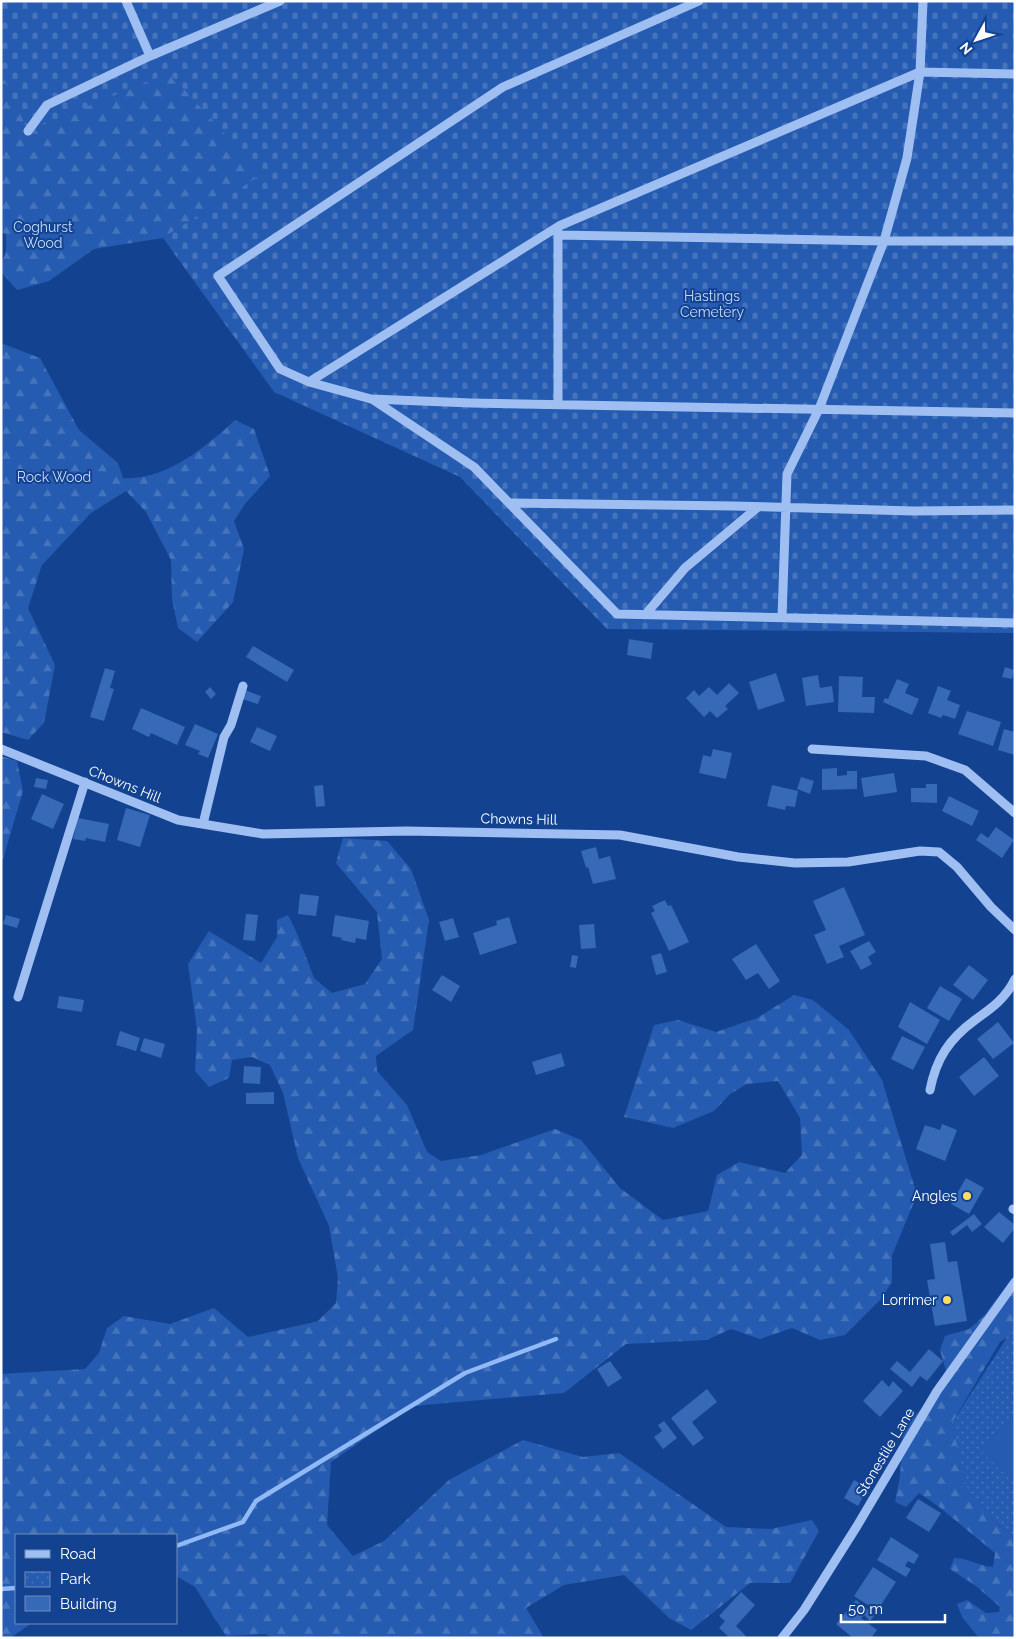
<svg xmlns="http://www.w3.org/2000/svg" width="1016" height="1639" font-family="Raleway,sans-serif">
<defs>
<pattern id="forest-firs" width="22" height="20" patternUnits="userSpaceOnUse" patternTransform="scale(1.25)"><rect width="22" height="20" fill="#255bb0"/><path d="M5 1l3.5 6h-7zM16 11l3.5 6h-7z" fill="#4674bc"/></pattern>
<pattern id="cemetery-stones" width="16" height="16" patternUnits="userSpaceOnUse" patternTransform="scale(1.25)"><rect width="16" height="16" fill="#255bb0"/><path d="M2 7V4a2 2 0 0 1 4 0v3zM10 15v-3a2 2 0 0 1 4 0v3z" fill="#4674bc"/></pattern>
<pattern id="park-dots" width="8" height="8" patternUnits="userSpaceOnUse" patternTransform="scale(1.25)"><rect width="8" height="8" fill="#255bb0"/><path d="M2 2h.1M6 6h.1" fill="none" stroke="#4674bc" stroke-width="1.8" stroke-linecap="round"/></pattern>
</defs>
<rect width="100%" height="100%" fill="#134290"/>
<path fill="url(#forest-firs)" d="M1,12L214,42L262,175L163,238L94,249L49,281L17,290L1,272V264L6,252V234L1,232Z
M1,343L40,358L79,430L118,463L123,478C165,481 206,447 235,420L254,429L270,476L245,504L234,521L244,549L233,602L197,642L178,628L172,599L171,560L146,512L126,491L91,513L42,565L28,608L55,665L44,723L28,740L1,732Z
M1,756L17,761L23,791L1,866Z
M343,838L387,841L411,869L429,920L413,1030L376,1056L377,1071L407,1105L427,1152L441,1161L481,1155L555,1129L581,1140L620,1188L663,1220L708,1211L717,1175L739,1162L785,1173L802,1155L800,1118L778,1081L747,1084L730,1094L714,1111L673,1128L624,1117L654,1025L678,1020L716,1032L757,1018L794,995L813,1000L849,1030L882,1080L917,1195L892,1255V1282L880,1300L845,1335L820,1340L792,1328L760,1339L731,1329L707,1340L626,1344L564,1393L412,1406L331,1462L327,1525L353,1556L384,1541L449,1480L523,1440L583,1457L619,1453L726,1527L771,1529L812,1520L819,1531L790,1583H750L691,1630L669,1618L624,1575L564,1585L526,1608L544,1638H271L266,1634L226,1636L195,1587L176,1576V1535H16V1623H32L10,1638H1V1374L85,1369L99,1353L107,1328L124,1316L170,1324L214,1308L248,1337L318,1321L336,1303L338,1278L329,1226L298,1158L283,1093L270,1065L252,1057L232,1060L229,1078L209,1087L195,1071L197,1030L188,964L209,931L261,963L277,937V920L288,915L296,931L314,978L332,993L365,984L382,959L377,912L336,863Z
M1015,1274V1334H1013L1000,1342L952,1423L982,1512L1015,1537V1638H979L962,1617L957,1604L967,1600L986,1613L999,1612L1000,1607L976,1586L950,1569L954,1558C968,1558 979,1566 993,1567L995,1553L938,1506L919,1493L906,1507L895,1502L900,1476L903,1429L930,1399L946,1371L940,1350L945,1336L969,1329L983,1317Z"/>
<path fill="url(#cemetery-stones)" d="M1,1H1015V633L607,629L460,477L274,392L163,238L262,174L169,73L28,131L1,72Z"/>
<path fill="url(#park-dots)" d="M1015,1325V1537L982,1512L966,1485L952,1423Z"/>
<path fill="#255bb0" d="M1015,1415V1484L980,1450Z"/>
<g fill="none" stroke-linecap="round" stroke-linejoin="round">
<path stroke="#90b9f5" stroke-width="4.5" d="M176,1546L243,1522L256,1501L465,1373L556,1339
M1,1589L16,1588"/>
</g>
<path fill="#3669b8" d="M629,639L653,643L651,659L627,655Z
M253,646L294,670L287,682L246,657Z
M1005,667L1014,670L1012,679L1002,677Z
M105,668L115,671L110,688L114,689L104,721L90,717Z
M776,673L785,701L758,710L749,682Z
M818,675L820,688L832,686L834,702L806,706L802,678Z
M839,676L863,677L862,697H875L874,713L838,712Z
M897,679L909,684L905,693L919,699L912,715L883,702L885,698L888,699Z
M729,683L739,693L725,706L728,709L717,718L710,711L704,717L686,698L694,690L699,696L709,687L717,695Z
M938,686L951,691L947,700L960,705L955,719L943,715L941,718L928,713Z
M210,687L216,694L211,699L205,692Z
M245,690L261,696L258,704L242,699Z
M141,708L185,727L177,745L151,733L149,737L132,729Z
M967,711L1001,722L993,746L958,734Z
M195,724L218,734L208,758L198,754L200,751L185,745Z
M257,727L277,736L270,751L250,742Z
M1004,729L1015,732V755L998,750Z
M713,749L732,753L726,779L699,773L703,755L711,757Z
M837,768V776L847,775V771H857V789L822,790V769Z
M894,773L897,792L864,797L861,778Z
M801,777L814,781L810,794L797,789Z
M36,778L48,780L46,789L34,787Z
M926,784H937V803L911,802V788H926Z
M323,785L325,806L316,807L314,786Z
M772,785L798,791L795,807L786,806L785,810L767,806Z
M42,794L64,804L53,829L31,819Z
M949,796L979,811L972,826L942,811Z
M126,808L150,815L140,847L117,840Z
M78,818L109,824L105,842L86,838L85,841L73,839Z
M996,827L1014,840L1002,858L976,840L981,833L988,838Z
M596,847L599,859L610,856L616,879L593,884L588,867L586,868L581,851Z
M844,887L865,935L839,946L844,957L827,964L814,935L826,930L813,901Z
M300,894L319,896L316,916L298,914Z
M665,900L668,906L671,905L689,942L669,951L651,913L655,911L652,906Z
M246,914L258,915L255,941L243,940Z
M6,915L20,919L17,928L3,924Z
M335,915L369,921L366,940L356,938L355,943L341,940L342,938L332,936Z
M509,917L517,943L480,955L473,933L497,925L496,921Z
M453,918L459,937L445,941L439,922Z
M594,924L596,948L581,949L579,925Z
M869,941L876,952L868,957L872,964L861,970L850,951Z
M756,944L780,981L769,989L758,973L746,980L732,959Z
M661,953L667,972L656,975L651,956Z
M572,955L578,956L576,968L570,967Z
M969,965L988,980L973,1000L953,985Z
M442,975L460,986L451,1002L432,990Z
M940,986L962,999L949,1021L927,1008Z
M59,996L84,1000L82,1012L57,1008Z
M910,1002L940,1020L927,1044L898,1027Z
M998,1022L1014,1043L993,1059L977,1039Z
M120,1031L140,1038L136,1051L116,1045Z
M902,1036L925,1047L913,1070L891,1059Z
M144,1038L165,1044L161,1058L140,1051Z
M561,1053L565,1066L536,1075L532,1062Z
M984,1057L999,1076L974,1096L959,1077Z
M244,1066L261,1067L260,1084L243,1083Z
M274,1092V1104H246V1093Z
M942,1124L957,1130L945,1161L916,1149L925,1125L940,1130Z
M966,1178L984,1188L969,1214L951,1204Z
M999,1212L1015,1225V1228L1003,1243L984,1227Z
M974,1214L982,1224L972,1232L967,1225L953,1236L950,1232Z
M945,1242L948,1262L957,1261L967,1321L935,1326L927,1280L935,1279L930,1244Z
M929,1349L943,1361L927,1381L920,1376L912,1387L890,1369L897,1361L910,1372Z
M610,1361L622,1378L608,1387L597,1369Z
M882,1380L889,1387L893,1381L903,1391L880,1417L863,1401Z
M707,1389L717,1402L692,1422L704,1438L693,1446L671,1418Z
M664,1421L677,1438L663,1449L654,1437L662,1431L658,1425Z
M854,1480L868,1488L858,1506L844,1498Z
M918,1499L941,1513L929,1532L906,1518Z
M891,1537L919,1555L914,1564L908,1561L905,1566L911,1569L906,1577L877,1560Z
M873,1567L896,1582L877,1611L854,1596Z
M741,1592L755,1605L736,1626L746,1636L744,1638H730L719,1628L725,1621L719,1616Z
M856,1600L875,1615L870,1621L864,1615L861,1618L877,1630L871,1638H853L836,1624Z"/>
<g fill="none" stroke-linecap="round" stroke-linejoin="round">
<path stroke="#9fbff2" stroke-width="9" d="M126,1L150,56
M699,1L503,87L218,276L280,369L309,382L371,399L471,403L1015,413
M28,131L47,105L150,56L280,1
M558,235L884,241H1015
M309,382L559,226L920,72L1015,74
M372,399L474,467L617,614L1015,623
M558,404V231
M511,503L733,506L913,511L1015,510
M645,615L685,568L758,507
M782,617L787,474L819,409L884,241L907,158L920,72L923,1
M1,749L178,820L263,834L406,831L620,835L738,857L795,863L848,862L920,851L939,852L957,867L991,907L1015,930
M812,749L926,756L965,770L1015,813
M203,824L224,737L231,725L243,686
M18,997L85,782
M930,1090C936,1059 949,1039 975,1020C992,1008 1006,998 1015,979
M1013,1209L1015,1210
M782,1638L804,1610L857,1526L937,1391L1015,1282"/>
</g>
<g fill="#ffdb5f" stroke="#134290" stroke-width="2">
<circle cx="967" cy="1196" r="5"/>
<circle cx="947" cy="1300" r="5"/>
</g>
<g text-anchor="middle" stroke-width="4" stroke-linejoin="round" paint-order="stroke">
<g font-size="14" fill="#c6dbfc" stroke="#134290">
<text x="43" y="232">Coghurst<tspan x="43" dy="16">Wood</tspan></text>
<text x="712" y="301">Hastings<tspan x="712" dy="16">Cemetery</tspan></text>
<text x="54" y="482">Rock Wood</text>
</g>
<g font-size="14" fill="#fff" stroke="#134290">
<text transform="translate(125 784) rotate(22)" y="5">Chowns Hill</text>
<text transform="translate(519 819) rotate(1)" y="5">Chowns Hill</text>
<text transform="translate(885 1452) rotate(-59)" y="5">Stonestile Lane</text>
</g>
<g font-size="14" fill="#fff" stroke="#134290" text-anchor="end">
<text x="957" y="1201">Angles</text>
<text x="937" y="1305">Lorrimer</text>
</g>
</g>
<rect width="1016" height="1639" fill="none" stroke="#ffffff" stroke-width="5"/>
<rect x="15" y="1534" width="162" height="90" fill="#134290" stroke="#718ebc"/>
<rect x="25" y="1550" width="25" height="8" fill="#9fbff2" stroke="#718ebc"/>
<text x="60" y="1559" font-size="15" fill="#ffffff">Road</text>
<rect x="25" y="1572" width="25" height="15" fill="url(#park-dots)" stroke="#718ebc"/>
<text x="60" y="1584" font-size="15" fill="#ffffff">Park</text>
<rect x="25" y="1596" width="25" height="15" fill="#3669b8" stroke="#718ebc"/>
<text x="60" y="1609" font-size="15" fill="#ffffff">Building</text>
<g transform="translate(976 40) rotate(230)" stroke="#134290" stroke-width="4" paint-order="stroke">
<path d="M0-4L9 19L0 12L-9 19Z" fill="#ffffff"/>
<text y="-8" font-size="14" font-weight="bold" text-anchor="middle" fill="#ffffff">N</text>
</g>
<path d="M841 1614v8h104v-8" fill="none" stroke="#ffffff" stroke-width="2.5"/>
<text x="848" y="1614" font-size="15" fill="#ffffff" stroke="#134290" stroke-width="4" paint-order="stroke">50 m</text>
</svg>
